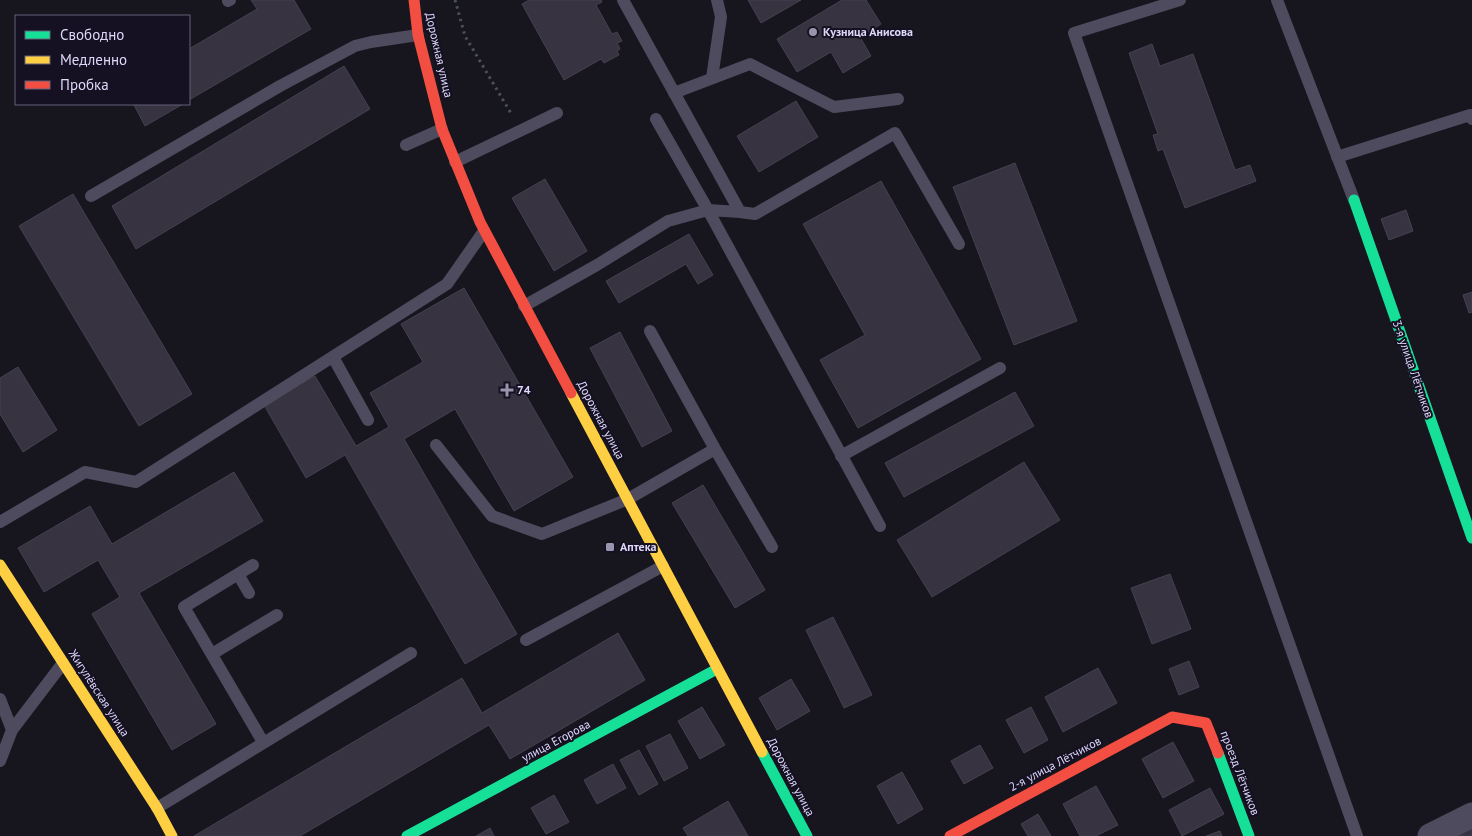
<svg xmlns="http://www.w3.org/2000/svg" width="1472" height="836" font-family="'PT Sans',sans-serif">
<rect width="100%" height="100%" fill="#17151e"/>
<path fill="#373340" stroke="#454151" d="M251,0H294L311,29L189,100V49L257,9Z
M529,0H601L602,2L596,5L612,34L617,32L622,41L617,43L620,49L617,51L619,55L604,63L601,59L564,80L522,4Z
M748,0H801L761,23Z
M842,0H866L881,24L860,37L871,56L843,73L831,52L797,72L777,39Z
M1152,44L1160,66L1193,54L1235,170L1250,165L1256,181L1185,208L1163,149L1158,151L1153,135L1158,134L1129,53Z
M344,66L370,109L136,249L112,206Z
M796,101L818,137L759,172L737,136Z
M136,104H183L145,126L134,105Z
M1015,163L1077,321L1014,345L953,187Z
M545,179L587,251L554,271L512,198Z
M881,181L981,359L858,428L820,360L865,335L803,224Z
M73,194L192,394L139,426L19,226Z
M1406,210L1413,231L1389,240L1381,219Z
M689,234L713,275L698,284L686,264L619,303L606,281Z
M464,288L573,477L514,511L455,409L404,439L517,634L465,664L345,455L306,478L264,405L315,376L356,446L389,427L370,393L423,362L401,324Z
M1472,292V312L1469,313L1463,295Z
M620,332L672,431L642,447L590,348Z
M18,367L57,430L23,452L0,414V378Z
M1015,392L1034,426L904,497L885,463Z
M1024,462L1060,520L932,597L897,540Z
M234,472L263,521L139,593L216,724L172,750L92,614L120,597L98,560L44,592L18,548L90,506L112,544Z
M703,485L765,590L735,608L672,503Z
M1170,574L1191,629L1152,644L1131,588Z
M833,617L872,695L844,708L806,630Z
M618,633L645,680L510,759L489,725L300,836H194L462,678L482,713Z
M1189,661L1199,687L1179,695L1169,669Z
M1098,668L1117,703L1063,732L1045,697Z
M791,679L810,711L777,730L759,698Z
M702,707L725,745L700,759L678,721Z
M1031,707L1048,740L1024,753L1006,720Z
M670,734L688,768L664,781L646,746Z
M1173,742L1194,781L1163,798L1142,759Z
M980,745L993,768L964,784L951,761Z
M639,750L658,784L639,795L620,760Z
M613,764L626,788L597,804L584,780Z
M902,772L923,809L898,824L877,786Z
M1096,786L1118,825L1096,836H1080L1063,804Z
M1210,788L1224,814L1182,836L1169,810Z
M554,795L569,822L546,834L531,808Z
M728,801L748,836H688L683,828Z
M1038,814L1051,836H1028L1021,824Z
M1472,827V836H1447Z
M490,828L494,836H476Z
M1220,831L1222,836H1206Z"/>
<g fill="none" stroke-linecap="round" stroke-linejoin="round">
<path stroke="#49515d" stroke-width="3" stroke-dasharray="2.5 4" stroke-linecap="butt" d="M455,0L465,36L512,115"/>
<path stroke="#4d4b5d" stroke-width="12" d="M623,0L740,212L708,210L656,119
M1180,0L1074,33L1357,836
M1277,0L1354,200
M228,1L230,0
M712,78L721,17L717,0
M674,93L750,64L834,107L898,99
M406,145L442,129
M1337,157L1470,115L1472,119
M455,162L557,113
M91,196L280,86L355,46L371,42L418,35
M740,212L755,214L895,133L959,244
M524,306L597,265L668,221L708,210L880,526
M650,331L715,449L772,547
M333,357L368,420
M436,445L492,516L542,534L628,499L715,449
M841,456L1000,368
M0,522L85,472L136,482L447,284L484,231
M253,565L184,607L263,742
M238,574L249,593
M526,640L663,566
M212,654L277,615
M0,699L12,730
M0,761L12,730L63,663
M157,808L411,653"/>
<path stroke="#4d4b5d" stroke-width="25" d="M1430,836L1472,815"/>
<path stroke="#16e098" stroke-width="11" d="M1354,200L1472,538
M762,752L807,836
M1218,753L1249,836
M407,836L717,669"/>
<path stroke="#ffcf43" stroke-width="11" d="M571,393L762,752
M0,565L157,808L172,836"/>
<path stroke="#f24e42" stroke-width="11" d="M414,0L418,35L442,129L480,222L571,393
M950,836L1172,717L1206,723L1218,753"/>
</g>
<g fill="#9894ad" stroke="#151122" stroke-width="2">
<circle cx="813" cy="32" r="5"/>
<path d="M504.5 382.5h5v5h5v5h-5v5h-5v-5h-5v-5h5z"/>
<rect x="605" y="542" width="10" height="10" rx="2.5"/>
</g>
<g text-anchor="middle" stroke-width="4" stroke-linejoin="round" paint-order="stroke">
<g font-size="12" font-weight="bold" fill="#ded8fa" stroke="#151122" text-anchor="start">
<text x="823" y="36">Кузница Анисова</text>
<text x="517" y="394">74</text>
<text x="620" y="551">Аптека</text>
</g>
<g font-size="12" fill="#ded8fa" stroke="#151122">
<text transform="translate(439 55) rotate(77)" y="4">Дорожная улица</text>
<text transform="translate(1413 369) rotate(71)" y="4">3-я улица Лётчиков</text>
<text transform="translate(601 420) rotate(62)" y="4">Дорожная улица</text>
<text transform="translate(99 693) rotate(57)" y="4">Жигулёвская улица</text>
<text transform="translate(556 741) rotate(-28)" y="4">улица Егорова</text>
<text transform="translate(1055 764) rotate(-28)" y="4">2-я улица Лётчиков</text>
<text transform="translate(1240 773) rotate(69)" y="4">проезд Лётчиков</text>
<text transform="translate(791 777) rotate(62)" y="4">Дорожная улица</text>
</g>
</g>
<rect x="15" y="15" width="175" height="90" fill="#151122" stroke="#656178"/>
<rect x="25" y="31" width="25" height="8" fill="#16e098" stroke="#656178"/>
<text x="60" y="40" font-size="15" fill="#ded8fa">Свободно</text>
<rect x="25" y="56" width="25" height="8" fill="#ffcf43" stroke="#656178"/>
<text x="60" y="65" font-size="15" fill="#ded8fa">Медленно</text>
<rect x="25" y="81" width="25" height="8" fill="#f24e42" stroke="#656178"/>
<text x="60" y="90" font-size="15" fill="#ded8fa">Пробка</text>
</svg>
